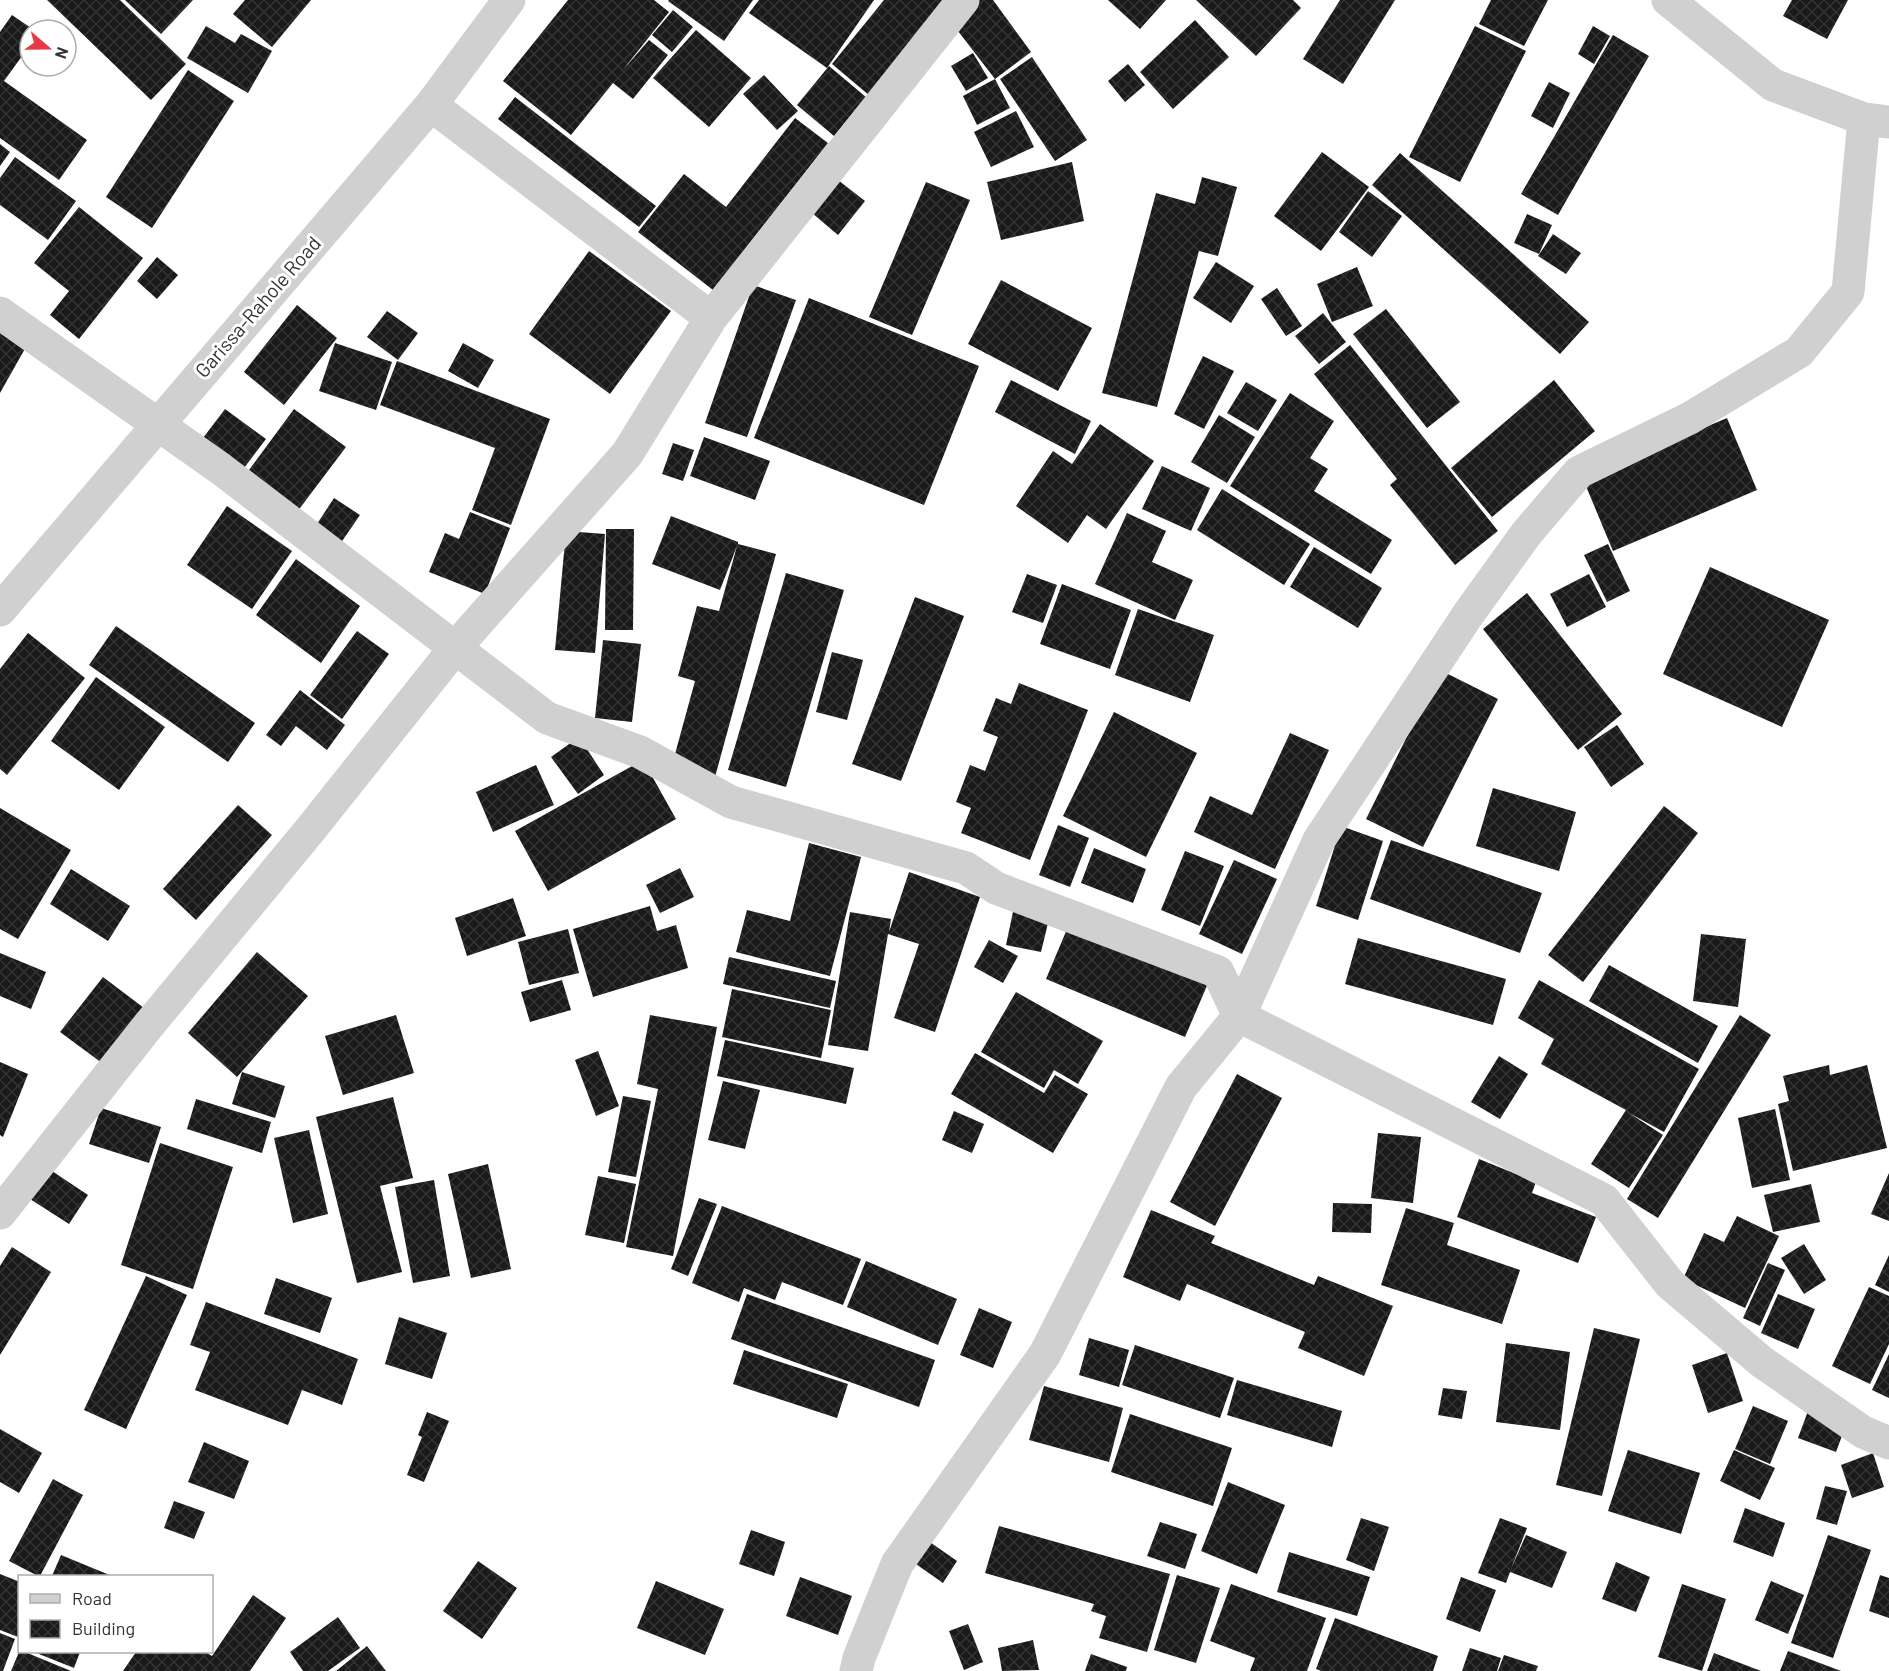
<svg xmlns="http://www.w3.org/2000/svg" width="1889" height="1671" font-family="Barlow,sans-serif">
<defs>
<pattern id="building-cross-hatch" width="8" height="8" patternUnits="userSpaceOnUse" patternTransform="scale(1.5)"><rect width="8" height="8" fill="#1a1a1a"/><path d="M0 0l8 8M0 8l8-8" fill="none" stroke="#333"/></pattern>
</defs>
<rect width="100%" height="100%" fill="#fff"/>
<path fill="url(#building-cross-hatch)" d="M47,0H120L186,64L151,100Z
M125,0H193L161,34Z
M245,0H311L272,47L233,14Z
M568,0H654L669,12L622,71L649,40L668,55L633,99L613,83L571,135L503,81Z
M669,0H753L724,41L668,1Z
M759,0H874L827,68L749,13Z
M884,0H949L870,96L832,64Z
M979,0H993L1031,52L995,79L951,22Z
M1108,0H1166L1140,29Z
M1196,0H1293L1301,8L1256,56Z
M1340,0H1395L1343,84L1303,59Z
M1491,0H1548L1524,46L1479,24Z
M1792,0H1848L1827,39L1783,16Z
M673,10L693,27L672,52L652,35Z
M12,15L34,30H30V45L4,81L87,140L59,180L0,138V32Z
M1195,20L1229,57L1173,109L1140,72Z
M206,26L235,43L241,34L272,51L248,93L187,58Z
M1475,26L1526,51L1460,182L1409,157Z
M1593,26L1610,36L1594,64L1578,54Z
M696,30L751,78L709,127L653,78Z
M1613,35L1649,56L1558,215L1521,194Z
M973,53L988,78L966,91L951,66Z
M1032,57L1087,140L1055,161L1000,79Z
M1128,64L1145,85L1125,102L1108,81Z
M829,66L866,97L834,136L797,105Z
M188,70L234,101L152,228L106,197Z
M764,75L798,111L777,130L743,94Z
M995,79L1010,108L977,125L963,96Z
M1549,82L1570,93L1553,128L1531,116Z
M515,97L656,206L639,227L498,119Z
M1016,111L1034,147L991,167L974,132Z
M795,118L828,143L713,290L638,232L684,174L726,207Z
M0,144L10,152L0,166Z
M1322,152L1369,187L1321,251L1274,216Z
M1400,153L1589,322L1560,354L1372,185Z
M15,157L76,201L48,240L0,205V178Z
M1072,162L1084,221L1001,240L987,182Z
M1202,177L1237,187L1218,256L1199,251L1157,407L1102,393L1156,193L1195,204Z
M838,180L865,201L838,235L812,213Z
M926,182L970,200L912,335L869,317Z
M1368,191L1402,216L1372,257L1339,232Z
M79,207L143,258L79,339L50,315L69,291L34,263Z
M1527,214L1552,225L1539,254L1514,243Z
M1553,234L1581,253L1566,274L1538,256Z
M589,251L671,311L610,394L529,334Z
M157,257L178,275L157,299L137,281Z
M1216,262L1254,286L1231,323L1193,298Z
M1357,267L1373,306L1332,322L1317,284Z
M1001,280L1092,328L1058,391L968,344Z
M753,285L796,300L747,437L705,423Z
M1277,288L1302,326L1286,336L1261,299Z
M809,298L979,366L924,505L754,438Z
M297,305L337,338L284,405L244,372Z
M1386,309L1460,402L1427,428L1353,334Z
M387,311L418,333L398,360L367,337Z
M1323,313L1346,342L1319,364L1295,336Z
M0,320L31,338L0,393Z
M335,343L392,362L376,410L319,391Z
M463,343L494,360L478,388L448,371Z
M1350,345L1498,531L1455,565L1390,485L1397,479L1314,374Z
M1203,356L1234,371L1204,429L1174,414Z
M397,361L550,419L511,525L472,510L495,448L380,405Z
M1011,380L1091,421L1075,454L995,412Z
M1554,380L1595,431L1492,517L1451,468Z
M1246,382L1277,400L1258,431L1227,413Z
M1290,393L1334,421L1310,458L1328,469L1314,491L1392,540L1371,574L1230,486Z
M225,409L266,439L244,468L203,438Z
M294,409L346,447L297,512L246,474Z
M1219,415L1255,437L1227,483L1191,462Z
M1727,418L1757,490L1613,551L1583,479Z
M1100,424L1154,461L1106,529L1087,515L1068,543L1016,506L1053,451L1072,464Z
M704,437L770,461L755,500L690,476Z
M673,443L694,450L683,481L662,474Z
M1162,466L1210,488L1191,531L1142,509Z
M1222,489L1310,544L1284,585L1197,530Z
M334,498L360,515L338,547L313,530Z
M227,506L292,551L252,609L187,565Z
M470,512L510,528L485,594L429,572L445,533L459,539Z
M1127,513L1166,531L1152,562L1193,580L1175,620L1095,584Z
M671,516L738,542V544L776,554L715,777L672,765L695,681L678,676L697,606L719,611L737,546L720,590L652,564Z
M606,529H634L633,630H605Z
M566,531L605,534L595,653L555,650Z
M1608,544L1630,591L1607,602L1584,555Z
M1314,547L1382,588L1358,628L1290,587Z
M296,559L360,606L321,663L256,615Z
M1710,567L1829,620L1782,727L1663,674Z
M786,573L844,590L786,787L728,770Z
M1027,574L1057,585L1043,623L1012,612Z
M1589,574L1606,607L1567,627L1550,594Z
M1062,584L1131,610L1110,669L1040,644Z
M1527,593L1622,714L1578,750L1483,629Z
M915,597L964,616L901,781L852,764Z
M1138,609L1214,635L1190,702L1115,675Z
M116,626L255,723L228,762L89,665Z
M357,631L389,654L342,719L310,695Z
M28,633L85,678L7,775L0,769V669Z
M603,640L641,644L632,722L595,718Z
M832,652L863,660L847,720L816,712Z
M1440,670L1498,699L1423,847L1366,819Z
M96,677L165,727L119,790L51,741Z
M1019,683L1088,710L1030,860L961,833L971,808L956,802L970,765L985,771L998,737L983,731L996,698L1011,704Z
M300,690L345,725L327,750L296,726L281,746L266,735Z
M1114,712L1197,753L1146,857L1063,816Z
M1617,725L1644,764L1611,787L1584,747Z
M1290,733L1329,750L1275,869L1194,832L1210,796L1252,815Z
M579,737L604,775L578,794L551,757Z
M643,760L676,819L548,891L515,831Z
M536,765L554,805L493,832L476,792Z
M1493,788L1576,812L1559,871L1476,846Z
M238,805L272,835L196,920L163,889Z
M1664,806L1698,833L1583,982L1548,955Z
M0,808L71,850L18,939L0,929Z
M1058,825L1089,838L1070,887L1039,875Z
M1341,826L1383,841L1358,920L1316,906Z
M1391,840L1542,893L1520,953L1370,899Z
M809,843L861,857L830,976L736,952L747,910L790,921Z
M1094,848L1146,869L1133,903L1081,883Z
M1185,851L1224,866L1200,926L1161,910Z
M1234,860L1277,879L1242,954L1199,934Z
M680,868L694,897L660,913L646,885Z
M71,869L130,906L108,941L50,904Z
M909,872L980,897L935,1032L894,1018L919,944L888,934L868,1051L828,1045L850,912L891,919L889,932Z
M513,898L526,936L467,956L455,918Z
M650,906L657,931L676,925L688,968L593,997L573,929Z
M1014,907L1050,915L1041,952L1006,945Z
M1070,922L1209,981L1185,1037L1046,979Z
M568,929L579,973L529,985L518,942Z
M1701,934L1746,939L1738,1007L1693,1001Z
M1358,938L1506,979L1493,1025L1345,984Z
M989,940L1018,956L1003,983L974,967Z
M257,952L308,996L237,1077L188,1033Z
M0,953L46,972L31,1009L0,996Z
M729,957L836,981L830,1008L723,984Z
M1609,965L1718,1026L1698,1063L1589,1001Z
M103,977L144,1008L102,1063L60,1032Z
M562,980L571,1010L530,1022L521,992Z
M1539,980L1699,1069L1664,1132L1629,1113L1663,1135L1629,1188L1591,1164L1626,1110L1541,1064L1554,1039L1518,1018Z
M732,989L831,1010L821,1058L722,1037Z
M1016,992L1103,1041L1078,1084L1054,1070L1044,1088L981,1052Z
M396,1015L414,1073L343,1095L325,1036Z
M650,1015L717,1027L673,1256L626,1247L658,1089L637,1084Z
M1740,1015L1771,1035L1658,1218L1627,1199Z
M725,1040L854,1068L846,1104L717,1076Z
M598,1051L619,1106L596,1116L575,1060Z
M975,1053L1044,1093L1055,1075L1088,1094L1053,1153L951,1094Z
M1499,1056L1528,1074L1500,1119L1471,1102Z
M0,1062L28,1074L3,1137L0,1135Z
M1829,1065L1830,1075L1867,1065L1887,1148L1793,1171L1778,1104L1789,1101L1783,1076Z
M242,1072L285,1086L275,1118L232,1104Z
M1237,1074L1282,1098L1215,1226L1170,1202Z
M723,1081L760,1090L745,1149L708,1140Z
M623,1096L651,1101L636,1177L608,1172Z
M393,1097L413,1178L380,1186L402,1272L357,1283L316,1117Z
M196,1099L271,1122L262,1153L187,1129Z
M101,1108L161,1127L149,1163L89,1144Z
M1775,1109L1790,1180L1752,1188L1738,1118Z
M954,1111L984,1124L972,1153L942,1140Z
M309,1130L328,1214L293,1223L274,1138Z
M1378,1133L1421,1137L1413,1203L1371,1198Z
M160,1143L233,1167L193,1289L121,1265Z
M1479,1159L1536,1182L1532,1193L1596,1217L1578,1263L1457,1217Z
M488,1164L511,1269L471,1278L448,1174Z
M49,1169L88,1195L69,1224L30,1199Z
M1889,1173V1221L1871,1214Z
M598,1176L636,1184L624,1243L585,1235Z
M434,1180L450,1276L413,1283L395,1187Z
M1811,1184L1820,1222L1773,1232L1764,1195Z
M699,1198L717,1204L688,1276L671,1269Z
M1333,1203L1372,1204L1371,1233L1332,1232Z
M722,1206L861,1259L843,1305L782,1282L775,1300L744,1288L739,1302L692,1283Z
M1406,1208L1454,1223L1447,1245L1520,1270L1502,1324L1381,1285Z
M1151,1210L1215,1236L1211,1243L1314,1285L1318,1276L1393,1306L1364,1376L1298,1348L1305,1332L1187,1284L1180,1301L1123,1277Z
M1737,1216L1779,1236L1745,1308L1683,1279L1704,1233L1724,1242Z
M1804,1244L1826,1280L1804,1294L1781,1258Z
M12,1247L51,1272L0,1355V1266Z
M1889,1255V1292L1875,1285Z
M866,1261L957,1299L938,1345L847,1307Z
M1768,1263L1785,1270L1760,1326L1743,1318Z
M146,1276L187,1295L126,1429L84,1410Z
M276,1278L332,1298L320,1333L264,1314Z
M1869,1287L1889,1296V1344L1870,1384L1832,1366Z
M747,1294L935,1360L919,1407L731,1339Z
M1778,1294L1815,1309L1798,1349L1761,1333Z
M206,1302L358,1359L342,1405L302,1390L288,1425L195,1390L210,1352L190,1345Z
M979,1308L1012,1322L993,1368L960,1355Z
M399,1317L447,1333L432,1379L385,1364Z
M1594,1328L1640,1339L1602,1496L1556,1485Z
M1089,1338L1129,1350L1119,1387L1079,1375Z
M1506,1343L1570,1352L1560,1430L1496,1422Z
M1135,1345L1234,1378L1220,1418L1122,1385Z
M744,1350L848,1384L837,1418L733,1384Z
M1727,1353L1743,1401L1708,1413L1692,1365Z
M1889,1354V1398L1872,1390Z
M1237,1380L1342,1411L1332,1447L1227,1415Z
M1044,1386L1123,1408L1109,1462L1029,1440Z
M1443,1388L1467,1391L1462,1419L1438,1415Z
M1753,1406L1788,1421L1770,1464L1735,1449Z
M1808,1411L1846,1425L1836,1452L1798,1438Z
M427,1412L449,1421L424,1482L407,1475L422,1437L418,1435Z
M1130,1414L1232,1448L1213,1506L1111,1472Z
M0,1429L42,1453L19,1493L0,1482Z
M204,1442L249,1461L234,1499L188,1482Z
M1628,1450L1700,1473L1681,1534L1608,1511Z
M1734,1450L1775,1468L1760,1500L1720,1481Z
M1873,1453L1884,1487L1852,1498L1841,1465Z
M53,1479L83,1495L40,1576H38L9,1561Z
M1228,1482L1285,1505L1257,1574L1201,1551Z
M1825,1486L1847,1491L1837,1525L1816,1519Z
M174,1501L205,1512L194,1539L164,1528Z
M1745,1508L1785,1523L1773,1557L1733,1542Z
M1361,1518L1389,1527L1374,1571L1346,1560Z
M1500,1518L1527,1528L1511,1569L1526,1535L1567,1552L1552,1588L1510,1572L1506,1583L1478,1573Z
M1160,1522L1197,1534L1185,1569L1147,1556Z
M999,1526L1170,1574L1147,1652L1099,1638L1106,1616L1091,1611L1094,1604L985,1573Z
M751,1530L785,1542L774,1576L739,1564Z
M1828,1535L1871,1550L1833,1658L1791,1643Z
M927,1540L957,1561L943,1583L913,1562Z
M1289,1552L1370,1577L1357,1616L1277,1592Z
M61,1555L112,1576H52Z
M478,1561L517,1588L482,1639L443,1611Z
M1616,1562L1650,1577L1636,1612L1602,1599Z
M0,1574L20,1582L18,1637L0,1630Z
M1177,1575L1220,1588L1196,1663L1154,1650Z
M1880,1575L1889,1578V1618L1869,1611Z
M800,1577L852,1596L838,1635L786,1616Z
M1461,1577L1496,1590L1480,1632L1446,1619Z
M656,1581L724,1609L705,1655L637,1628Z
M1771,1581L1804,1595L1788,1634L1755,1620Z
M1231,1584L1326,1618L1307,1671H1250L1255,1658L1210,1641Z
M1682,1584L1726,1599L1702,1671L1658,1657Z
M253,1595L286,1618L250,1671H123L136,1652H205L212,1656Z
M338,1617L360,1648L328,1671H303L290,1652Z
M1335,1618L1438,1656L1433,1671H1321L1316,1669Z
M968,1624L983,1662L964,1670L949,1631Z
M0,1633L15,1639L3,1671H0Z
M1033,1640L1039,1670L1002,1671L998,1648Z
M367,1646L386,1671H336Z
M1470,1648L1501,1658L1497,1671H1462Z
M1788,1651L1841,1671H1780Z
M19,1652H25L71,1671H11Z
M34,1652H80L74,1668Z
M1714,1653L1761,1671H1707Z
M1091,1654L1127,1667L1126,1671H1085Z
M1504,1655L1538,1666L1536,1671H1498Z"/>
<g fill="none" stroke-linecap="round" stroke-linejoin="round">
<path stroke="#d0d0d0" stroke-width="33" d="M1668,0L1773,85L1864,119L1889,122
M431,105L711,318
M0,313L221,469L547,718L640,752L731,802L966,868L996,888L1218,972L1239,1016L1604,1200L1670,1284L1762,1362L1863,1432L1889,1443
M0,610L431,105L509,0
M0,1213L148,1026L310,830L455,648L627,454L711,318L963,0
M856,1671L859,1658L897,1564L1045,1354L1181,1087L1239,1016L1319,840L1467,616L1526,534L1579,472L1690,418L1799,352L1848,292L1864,119"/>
</g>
<g text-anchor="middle" stroke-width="6" stroke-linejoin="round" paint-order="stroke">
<g font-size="20" fill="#333" stroke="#fff">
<text transform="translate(258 307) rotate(-49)" y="7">Garissa-Rahole Road</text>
</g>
</g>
<rect x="18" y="1575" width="195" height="78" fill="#ffffff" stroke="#adadad" stroke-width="1.5"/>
<rect x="30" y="1594" width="30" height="9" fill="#d0d0d0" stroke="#adadad" stroke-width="1.5"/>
<text x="72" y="1605" font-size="18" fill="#333333">Road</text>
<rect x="30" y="1620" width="30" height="18" fill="url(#building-cross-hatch)" stroke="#adadad" stroke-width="1.5"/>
<text x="72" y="1635" font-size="18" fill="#333333">Building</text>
<g transform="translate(48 48) rotate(110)"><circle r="28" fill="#ffffff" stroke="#adadad" stroke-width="1.5"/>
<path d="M0-4.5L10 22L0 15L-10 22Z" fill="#e63946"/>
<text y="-9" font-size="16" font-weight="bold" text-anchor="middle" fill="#333333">N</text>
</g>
</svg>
